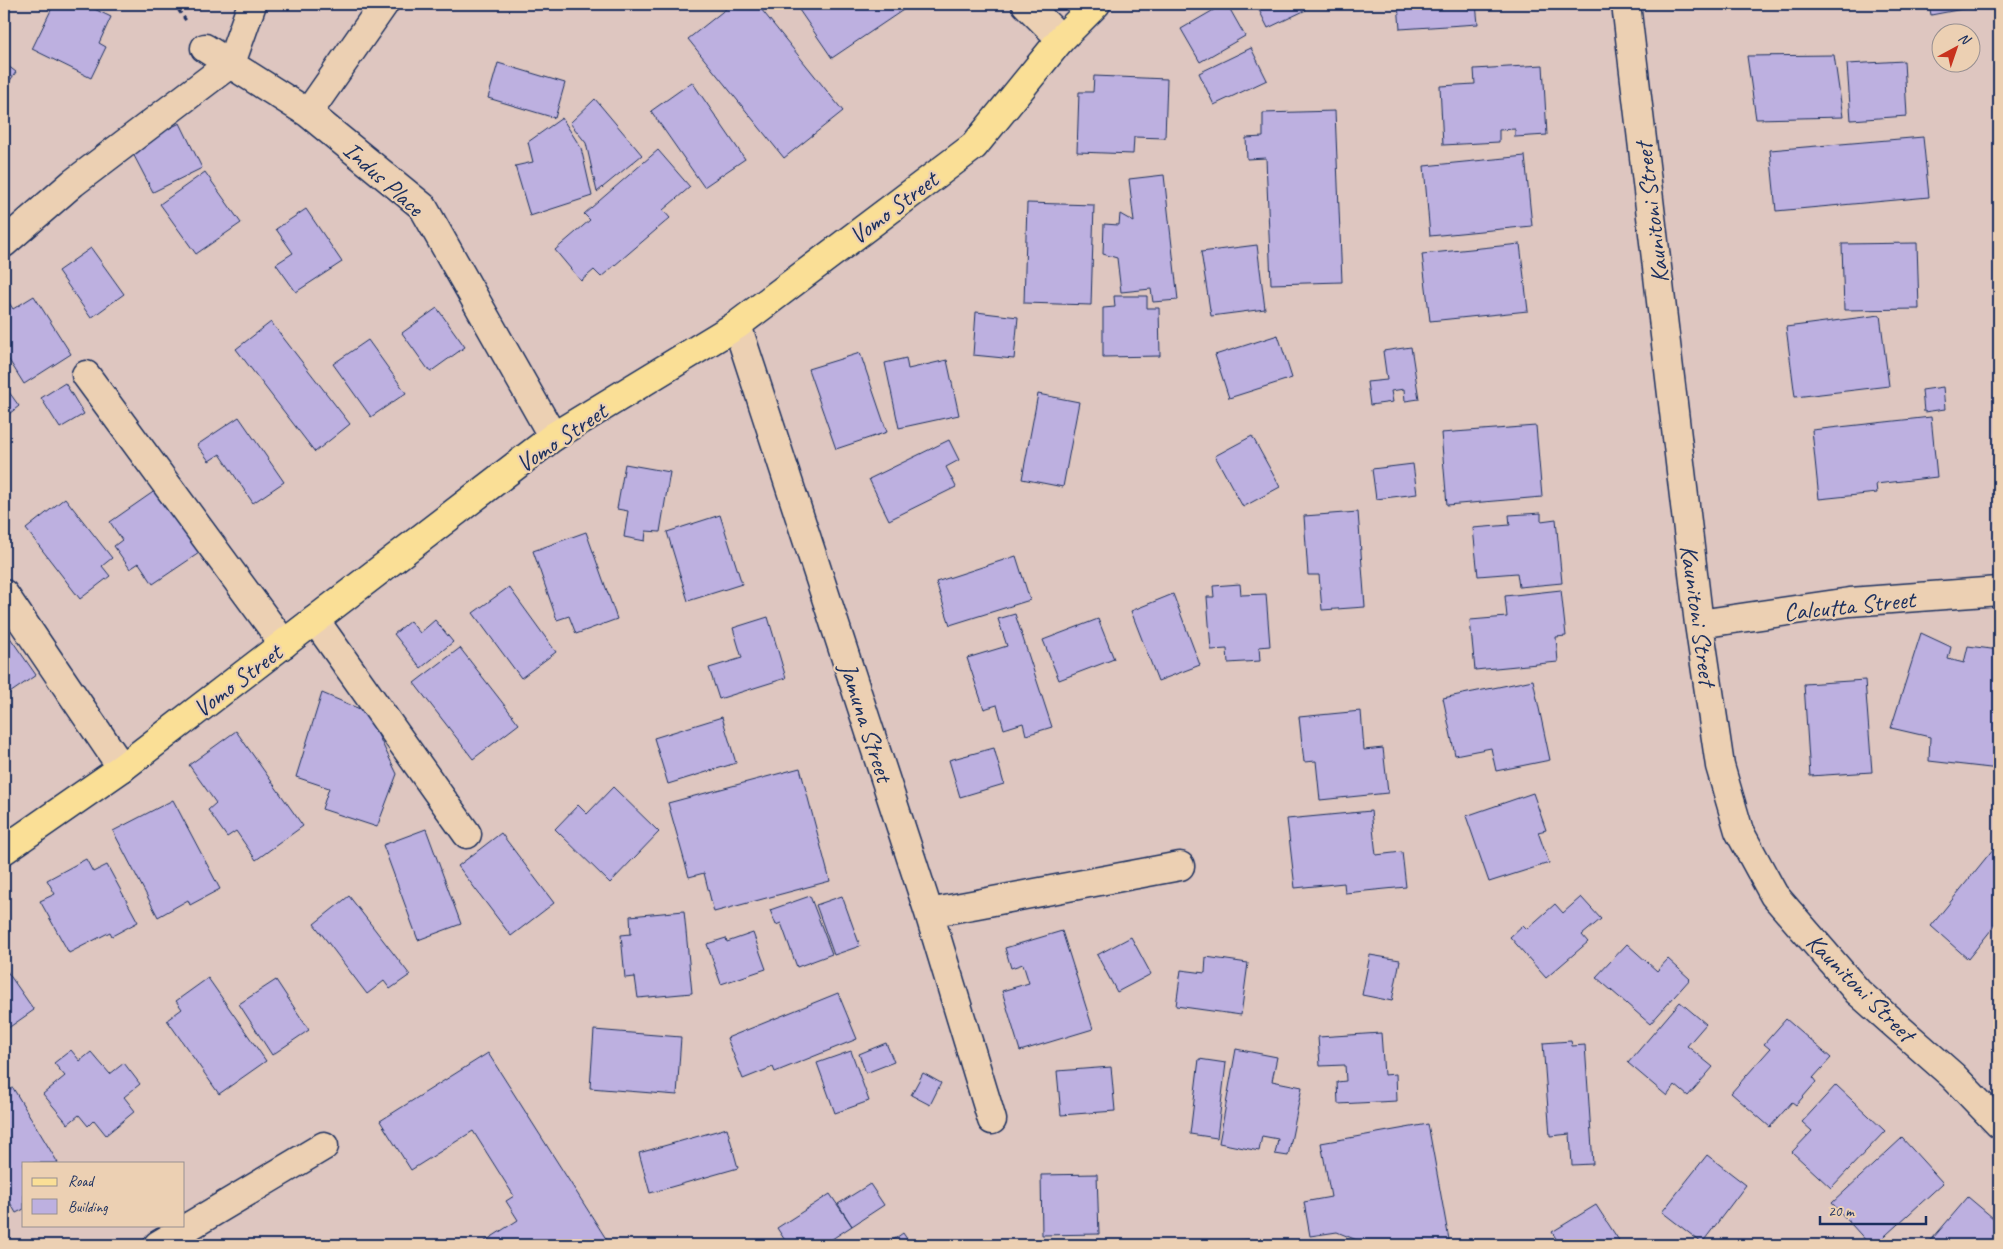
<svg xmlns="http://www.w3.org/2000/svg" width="2003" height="1249" font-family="Caveat,sans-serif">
<rect width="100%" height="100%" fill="#dec6c0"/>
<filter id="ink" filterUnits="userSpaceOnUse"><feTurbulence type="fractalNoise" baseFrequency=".02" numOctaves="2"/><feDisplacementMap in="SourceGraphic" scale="10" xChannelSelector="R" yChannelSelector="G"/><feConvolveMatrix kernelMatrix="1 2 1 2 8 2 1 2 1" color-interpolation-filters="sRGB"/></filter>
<g filter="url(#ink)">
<path fill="#bdb0e0" stroke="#1b2f5e" d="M54,4H84L111,17L99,43L106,47L91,78L32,49Z
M732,4H757L843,111L784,158L688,39Z
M795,4H912L832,58Z
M1224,4H1227L1245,36L1200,62L1181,29Z
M1256,4H1303L1306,10L1268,28Z
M1398,4H1476L1478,24L1400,29Z
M1929,4H1989L1931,15Z
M1251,48L1267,80L1214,105L1199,73Z
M1834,55L1843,117L1756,119L1747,56Z
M1904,61L1907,116L1851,120L1847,64Z
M4,63L16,72L4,89Z
M498,63L565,83L555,118L488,98Z
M1543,65L1547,135L1515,137V129L1499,130V142L1443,145L1440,86L1475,84L1474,69Z
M1094,76L1167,79L1165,138L1134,137L1133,154L1077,152L1079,92H1093Z
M692,82L745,159L704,187L651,111Z
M595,99L642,155L597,192L586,143L570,123Z
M1335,111L1342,282L1271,284L1266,158L1247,159L1246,138L1263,137V113Z
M562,118L581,148L592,196L530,216L515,166L533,162L528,142Z
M180,123L202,168L153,192L130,148Z
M1923,137L1929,197L1776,211L1770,150Z
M658,150L690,187L663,210L670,218L601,277L594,270L581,281L555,250L590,220L584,214Z
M1525,156L1532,226L1430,236L1424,166Z
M205,172L241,223L196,254L160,204Z
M1164,175L1178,300L1153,302L1151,289L1121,292L1117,258L1103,254L1104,224L1119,225L1120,214L1134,222L1129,179Z
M1027,203L1094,205L1091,305L1024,303Z
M306,209L342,262L296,292L276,264L293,253L276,229Z
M1917,243L1919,309L1844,310L1842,244Z
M1520,244L1528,311L1430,321L1422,254Z
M1257,245L1265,309L1211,316L1201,252Z
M91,248L124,294L91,318L58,271Z
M34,296L71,354L24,384L4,352V303L8,301L13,309Z
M1114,296H1147V308H1159L1160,356L1103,357V308L1115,307Z
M437,308L465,347L430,372L402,333Z
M976,312L1018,317L1014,359L973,355Z
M1880,315L1889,386L1795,397L1786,327Z
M271,322L350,424L315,452L236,349Z
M1278,335L1292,378L1229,398L1215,355Z
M368,340L406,393L371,417L333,364Z
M1411,347L1419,399L1405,401L1404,389L1391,391L1393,402L1370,405L1367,382L1387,380L1383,351Z
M860,353L887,432L836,449L808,369Z
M906,358L908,369L947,360L959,415L899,428L885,363Z
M65,383L84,414L60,428L41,398Z
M4,385L19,406L4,418Z
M1943,387L1945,409L1924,412L1922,390Z
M1038,394L1079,402L1063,487L1022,479Z
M239,417L284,482L253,503L220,454L209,461L197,445Z
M1931,417L1937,477L1876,484L1877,493L1819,499L1812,430Z
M1536,426L1542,497L1447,505L1441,433Z
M1252,436L1280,487L1243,507L1215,456Z
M949,440L959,460L946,467L956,487L889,520L869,479Z
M625,464L670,472L660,532L646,531L645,541L624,537L628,511L617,509Z
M1413,464L1417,494L1376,499L1372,469Z
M159,488L202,551L153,584L139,563L130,569L114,546L122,540L110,522Z
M65,498L112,558L102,566L110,576L80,599L26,529Z
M1358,512L1365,607L1322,610L1319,575H1308L1304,516Z
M1541,513V521L1556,519L1562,583L1519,587L1517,573L1478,576L1473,528L1510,525L1509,515Z
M720,515L742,584L688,601L667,532Z
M586,532L617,619L576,634L569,616L557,620L533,551Z
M1016,556L1030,600L950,625L936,582Z
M1240,584L1241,595L1266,594L1270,646L1259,647L1260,661L1228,663L1227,649L1211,650L1207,597H1214L1213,586Z
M509,587L556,652L521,678L473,613Z
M1561,590L1566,636L1556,637L1558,662L1475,670L1470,620L1507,617L1505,596Z
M1173,594L1200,665L1158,681L1131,611Z
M1015,614L1052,727L1026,735L1023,723L1004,729L997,705L984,709L967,658L1007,646L998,619Z
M768,617L786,678L719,699L709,668L742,658L733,628Z
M1098,619L1114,659L1059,680L1043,640Z
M435,620L453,642L421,668L394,634L410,621L420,633Z
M4,629L36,675L4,697Z
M1921,633L1951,647L1948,659L1964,663L1968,646L1999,650V769L1929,761L1930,737L1891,728Z
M460,648L519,724L473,759L414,683Z
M1533,680L1550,760L1496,771L1491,748L1455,755L1443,698Z
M1865,680L1872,772L1810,776L1804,684Z
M322,693L367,712L397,774L377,827L322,809L329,788L296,777Z
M1361,711L1364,750L1383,748L1388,793L1320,800L1316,761L1304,762L1299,717Z
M722,717L736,763L668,784L654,738Z
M236,731L303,826L256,860L236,831L227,837L208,810L216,803L189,765Z
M994,748L1004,784L960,797L949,760Z
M800,768L830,881L714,912L704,873L689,877L668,803Z
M613,787L659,832L610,883L555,829L578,805L587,814Z
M1533,793L1546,830L1538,832L1549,863L1489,882L1466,816Z
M173,800L220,889L190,905L188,900L158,917L113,831Z
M1371,811L1376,855L1402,852L1406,887L1345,893L1344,883L1295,888L1287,819Z
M426,829L461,924L418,940L383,845Z
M501,833L554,903L511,936L458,866Z
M1998,843L1999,920L1968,959L1931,926Z
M86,859L93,872L107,865L138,922L112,936L110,932L69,953L40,901L55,894L47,880Z
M349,896L410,975L390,989L384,981L367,994L314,924Z
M810,896L832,954L797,967L781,923L776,925L770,910Z
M842,896L860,946L834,955L816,905Z
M1581,897L1601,919L1582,935L1588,942L1546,978L1510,937L1523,925L1527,929L1555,904L1563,913Z
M684,911L692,993L638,998L635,977L625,978L621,935L631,934L630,916Z
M1062,931L1093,1029L1020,1051L1002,991L1029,983L1023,964L1011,968L1005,948Z
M753,933L766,969L721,984L707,944L726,938L727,942Z
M1131,937L1151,974L1117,992L1097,955Z
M1627,944L1657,971L1668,959L1690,979L1650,1024L1596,977Z
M1370,955L1400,960L1392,1001L1362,995Z
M1206,957L1248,963L1241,1015L1176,1006L1181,970L1205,973Z
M4,967L34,1010L4,1031Z
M208,978L266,1061L219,1094L167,1020L182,1009L176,1001Z
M276,980L309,1030L272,1055L239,1004Z
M838,993L857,1039L775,1072L773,1067L743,1079L727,1038Z
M1680,1002L1706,1024L1687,1046L1713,1067L1688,1096L1675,1085L1667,1096L1628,1063Z
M1786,1019L1831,1058L1813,1078L1816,1082L1796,1105L1792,1102L1770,1127L1731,1093L1770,1049L1764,1044Z
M594,1030L681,1037L677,1095L590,1088Z
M1381,1033L1384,1075L1396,1074L1397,1101L1338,1104L1337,1082L1346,1081L1345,1065L1320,1066L1318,1037Z
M1571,1041L1572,1046L1585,1045L1593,1164L1572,1165L1570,1134L1550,1136L1543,1043Z
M886,1043L894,1062L866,1073L859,1054Z
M1236,1049L1277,1057L1272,1081L1302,1087L1288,1156L1275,1154L1278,1139L1262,1136L1259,1151L1219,1143Z
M71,1050L80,1061L91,1052L110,1074L124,1063L140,1084L124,1097L135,1111L106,1135L94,1120L88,1126L79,1115L68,1124L43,1094L65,1076L54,1063Z
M851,1051L869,1101L835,1113L817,1063Z
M488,1053L610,1245H479L518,1220L506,1201L514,1196L473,1131L411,1170L380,1121Z
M1199,1059L1226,1063L1217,1138L1190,1134Z
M1111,1067L1115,1111L1061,1115L1057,1071Z
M923,1073L941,1083L930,1105L911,1095Z
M1836,1085L1885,1131L1831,1188L1792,1152L1812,1131L1802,1122Z
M13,1088L58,1163H24V1209L16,1213L4,1192V1093Z
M1428,1124L1450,1245H1369L1337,1232L1310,1236L1304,1202L1331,1197L1321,1143Z
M727,1128L738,1168L650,1193L639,1153Z
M1902,1138L1943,1183L1875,1245H1870L1832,1203Z
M1707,1155L1746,1185L1702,1243L1662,1212Z
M1097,1174L1099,1234L1042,1235L1041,1175Z
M870,1184L884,1205L852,1226L838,1204Z
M830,1194L852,1226L823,1245H788L777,1228Z
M1968,1197L1999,1223V1240L1995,1245H1927Z
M1596,1205L1622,1245H1560L1552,1232Z
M903,1233L911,1245H886Z
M1252,1239L1253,1245H1205V1244Z"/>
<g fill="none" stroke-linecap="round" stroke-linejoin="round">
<defs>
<path id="minor" d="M1026,4L1061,39
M1626,4L1699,624L1720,766L1739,831L1774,895L1858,992L1953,1076L1999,1124
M205,48L308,113L423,207L553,437
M308,113L384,4
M4,243L73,183L231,63L252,4
M737,325L929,913L992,1120
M86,375L284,644
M4,594L122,768
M315,620L467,834
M1699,624L1850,602L1999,591
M929,913L1180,866
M158,1245L324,1146"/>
<path id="major" d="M4,850L122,768L553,437L737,325L974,146L1061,39L1096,4"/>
</defs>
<use href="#minor" stroke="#1b2f5e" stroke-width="31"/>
<use href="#major" stroke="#1b2f5e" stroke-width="31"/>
<path stroke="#1b2f5e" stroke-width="3" stroke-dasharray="4 4" stroke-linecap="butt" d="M174,4L187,22"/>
<use href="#minor" stroke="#ecd0b3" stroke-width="28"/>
<use href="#major" stroke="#fadf96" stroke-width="28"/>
</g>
</g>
<g text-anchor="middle" stroke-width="4.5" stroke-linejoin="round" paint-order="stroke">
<g font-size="25" fill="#1b2f5e" stroke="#ecd0b3">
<text transform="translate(384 178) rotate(42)" y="9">Indus Place</text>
<text transform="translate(893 207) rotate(-37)" y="9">Vomo Street</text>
<text transform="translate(1651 213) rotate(-97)" y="9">Kaunitoni Street</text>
<text transform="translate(561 437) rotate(-34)" y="9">Vomo Street</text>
<text transform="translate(1849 605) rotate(-6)" y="9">Calcutta Street</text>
<text transform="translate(1699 615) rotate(82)" y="9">Kaunitoni Street</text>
<text transform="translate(237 680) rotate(-37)" y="9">Vomo Street</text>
<text transform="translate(867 722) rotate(72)" y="9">Jamuna Street</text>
<text transform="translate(1861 987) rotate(45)" y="9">Kaunitoni Street</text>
</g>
</g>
<rect width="2003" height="1249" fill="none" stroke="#ecd0b3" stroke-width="20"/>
<rect x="10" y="10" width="1983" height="1229" fill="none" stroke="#1b2f5e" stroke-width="2" filter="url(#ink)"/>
<rect x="22" y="1162" width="162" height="65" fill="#ecd0b3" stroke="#989091"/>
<rect x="32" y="1178" width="25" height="8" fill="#fadf96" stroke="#989091"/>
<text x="68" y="1186" font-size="15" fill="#1b2f5e">Road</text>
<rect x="32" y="1199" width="25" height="15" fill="#bdb0e0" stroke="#989091"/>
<text x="68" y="1212" font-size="15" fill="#1b2f5e">Building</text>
<g transform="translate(1956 48) rotate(40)"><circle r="24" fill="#ecd0b3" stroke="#989091"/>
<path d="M0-4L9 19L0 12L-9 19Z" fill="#c8321e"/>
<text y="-8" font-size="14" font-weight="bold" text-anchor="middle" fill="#1b2f5e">N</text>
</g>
<path d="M1820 1216v8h106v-8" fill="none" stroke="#1b2f5e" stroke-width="2.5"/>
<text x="1828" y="1216" font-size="15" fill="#1b2f5e" stroke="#ecd0b3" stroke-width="4" paint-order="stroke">20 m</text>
</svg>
